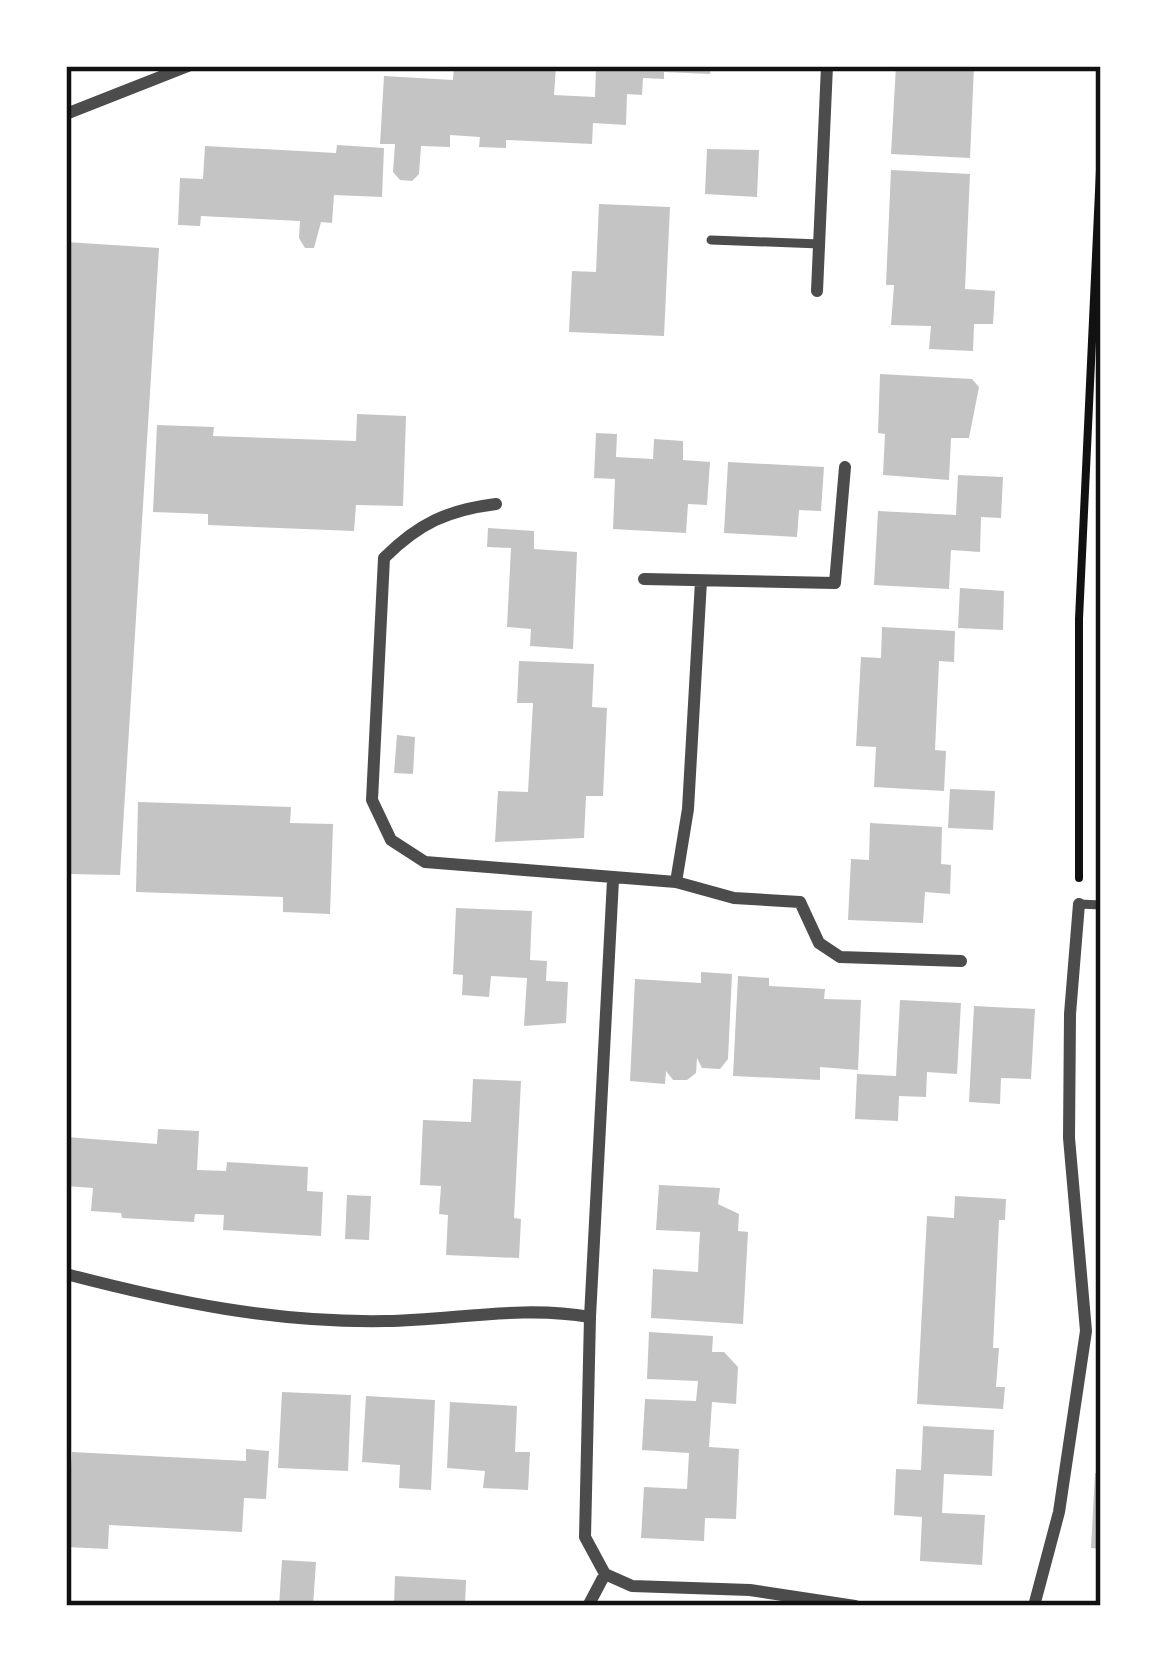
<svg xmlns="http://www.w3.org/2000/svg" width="1167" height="1672" font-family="Literata,serif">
<rect width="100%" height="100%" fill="#fff"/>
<path fill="#c4c4c4" d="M454,66H556L554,95L595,97L596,66H711L710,74L664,72V79L643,78L642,95L627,94L626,125L593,123L592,144L506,140V148L479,147L480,137L450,135V147L421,146L419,174L412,181L400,180L393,172L395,144H380L384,76L453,80Z
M896,66H974L970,158L891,154Z
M337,145L384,148L382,197L334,195L332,223L321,222L314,248H305L299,238L300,221L201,216L200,226L178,225L180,178L203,179L205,146L336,153Z
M707,149L759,150L757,197L705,194Z
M891,170L970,174L965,289L995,291L993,324H974L973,351L929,349L931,326L891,325L894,285H886Z
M599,204L670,207L664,336L569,332L572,271L596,272Z
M66,242L159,248L120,875L66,874Z
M880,374L972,379L979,387L969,438H951L949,480L883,475L885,434L878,433Z
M357,414L406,416L403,506L356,505L354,531L208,525V514L153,512L157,425L214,427L213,436L356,441Z
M596,433L617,434L616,457L653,459L654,439L683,441V460L710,462L707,505L688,504L686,533L613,529L615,479L594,478Z
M728,462L824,467L821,511L799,510L797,537L724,533Z
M958,475L1003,477L1001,518L981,517L980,552L951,550L949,589L874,585L878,511L956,515Z
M488,528L534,531V549L577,552L573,649L530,646L531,629L507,627L511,548L487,547Z
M960,588L1004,591L1003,630L958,628Z
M882,627L955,631L954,662L939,661L935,750L946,751L944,791L874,787L876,747L856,746L861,657L881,658Z
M519,661L594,664L592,707L607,708L603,796H586L584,838L495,842L498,791L528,792L533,703H517Z
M397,735L415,737L413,774L394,773Z
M950,789L995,791L993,830L948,828Z
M138,802L291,807L290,823L333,824L330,914L283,912V897L136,892Z
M870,823L942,827L941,864L951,865L950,894L925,892L923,923L848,920L851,859L869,860Z
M456,908L532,911L530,960L547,961L546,981L568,982L566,1023L524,1026L527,978L491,976L489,997L462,995L463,975L453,974Z
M701,972L732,974L728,1059L720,1069L702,1068L697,1058L696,1073L687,1080H673L666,1071L665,1084L630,1081L635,979L701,983Z
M738,976L769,978V986L825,989L824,999L861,1000L858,1070L820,1067V1080L733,1076Z
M900,1000L961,1003L957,1074L927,1072L926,1097L899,1096L898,1121L855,1119L857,1074L896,1076Z
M974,1006L1035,1009L1031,1079L1001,1078L1000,1104L969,1102Z
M473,1079L521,1081L514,1218L521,1219L519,1258L446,1255L448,1215L439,1214L441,1186L420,1185L423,1120L471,1122Z
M158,1129L199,1131L197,1170L226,1171L227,1162L308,1167L307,1191L323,1192L321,1236L223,1230L224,1215L195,1214L194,1222L122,1218L121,1213L91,1211L93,1188L66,1186V1137L157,1144Z
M659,1185L720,1188L718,1204L739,1214L738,1231L748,1232L743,1324L651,1318L653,1269L698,1272L699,1249L700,1232L656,1230Z
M347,1195L371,1196L369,1240L345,1239Z
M955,1196L1006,1199L1005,1220H999L993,1348H999L996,1387H1005L1003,1409L917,1404L927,1216L954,1218Z
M649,1332L713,1336L712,1352H724L738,1367L736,1404L712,1402L709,1447L739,1449L736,1519L705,1518L704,1541L641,1538L644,1487L687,1489L689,1453L642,1450L645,1399L696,1401L698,1381L647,1379Z
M282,1392L351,1395L348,1471L278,1468Z
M366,1396L435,1400L431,1490L399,1488L400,1465L362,1462Z
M450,1402L517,1406L515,1452H530L528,1490L483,1488L485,1471L447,1468Z
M923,1426L994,1430L992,1476L944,1474L942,1513L985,1515L982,1565L920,1561L922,1517L894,1515L896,1469L921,1470Z
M246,1449L269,1451L266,1499L244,1498L242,1532L109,1525L108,1549L66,1547L72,1452L246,1461Z
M1095,1473H1101V1549L1091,1548Z
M282,1560L316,1562L313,1606H279Z
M395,1576L466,1580L465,1606H394Z"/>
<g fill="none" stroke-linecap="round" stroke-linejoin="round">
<path stroke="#111" stroke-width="8" d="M1079,878V619L1101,149"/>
<path stroke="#4c4c4c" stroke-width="9" d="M711,240L820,244
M1079,904L1101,905"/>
<path stroke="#4c4c4c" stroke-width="12" d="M66,114L188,66
M817,291L827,66
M496,504C448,510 419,523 384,558L372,800L391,840L425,862L676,882L688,809L701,581
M644,579L835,583L845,467
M613,880L590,1317L585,1537L605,1574L632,1586L750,1590L855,1606
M676,882L734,898L800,902L819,943L840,957L961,961
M66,1274C173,1302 275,1323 386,1321C454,1320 522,1305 590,1317
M588,1606L605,1574
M1034,1606L1059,1512L1086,1331L1069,1138L1070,1014L1079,904"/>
</g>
<rect width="1167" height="1672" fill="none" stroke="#ffffff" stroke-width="138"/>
<rect x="69" y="69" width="1029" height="1534" fill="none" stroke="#111" stroke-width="4.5"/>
</svg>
